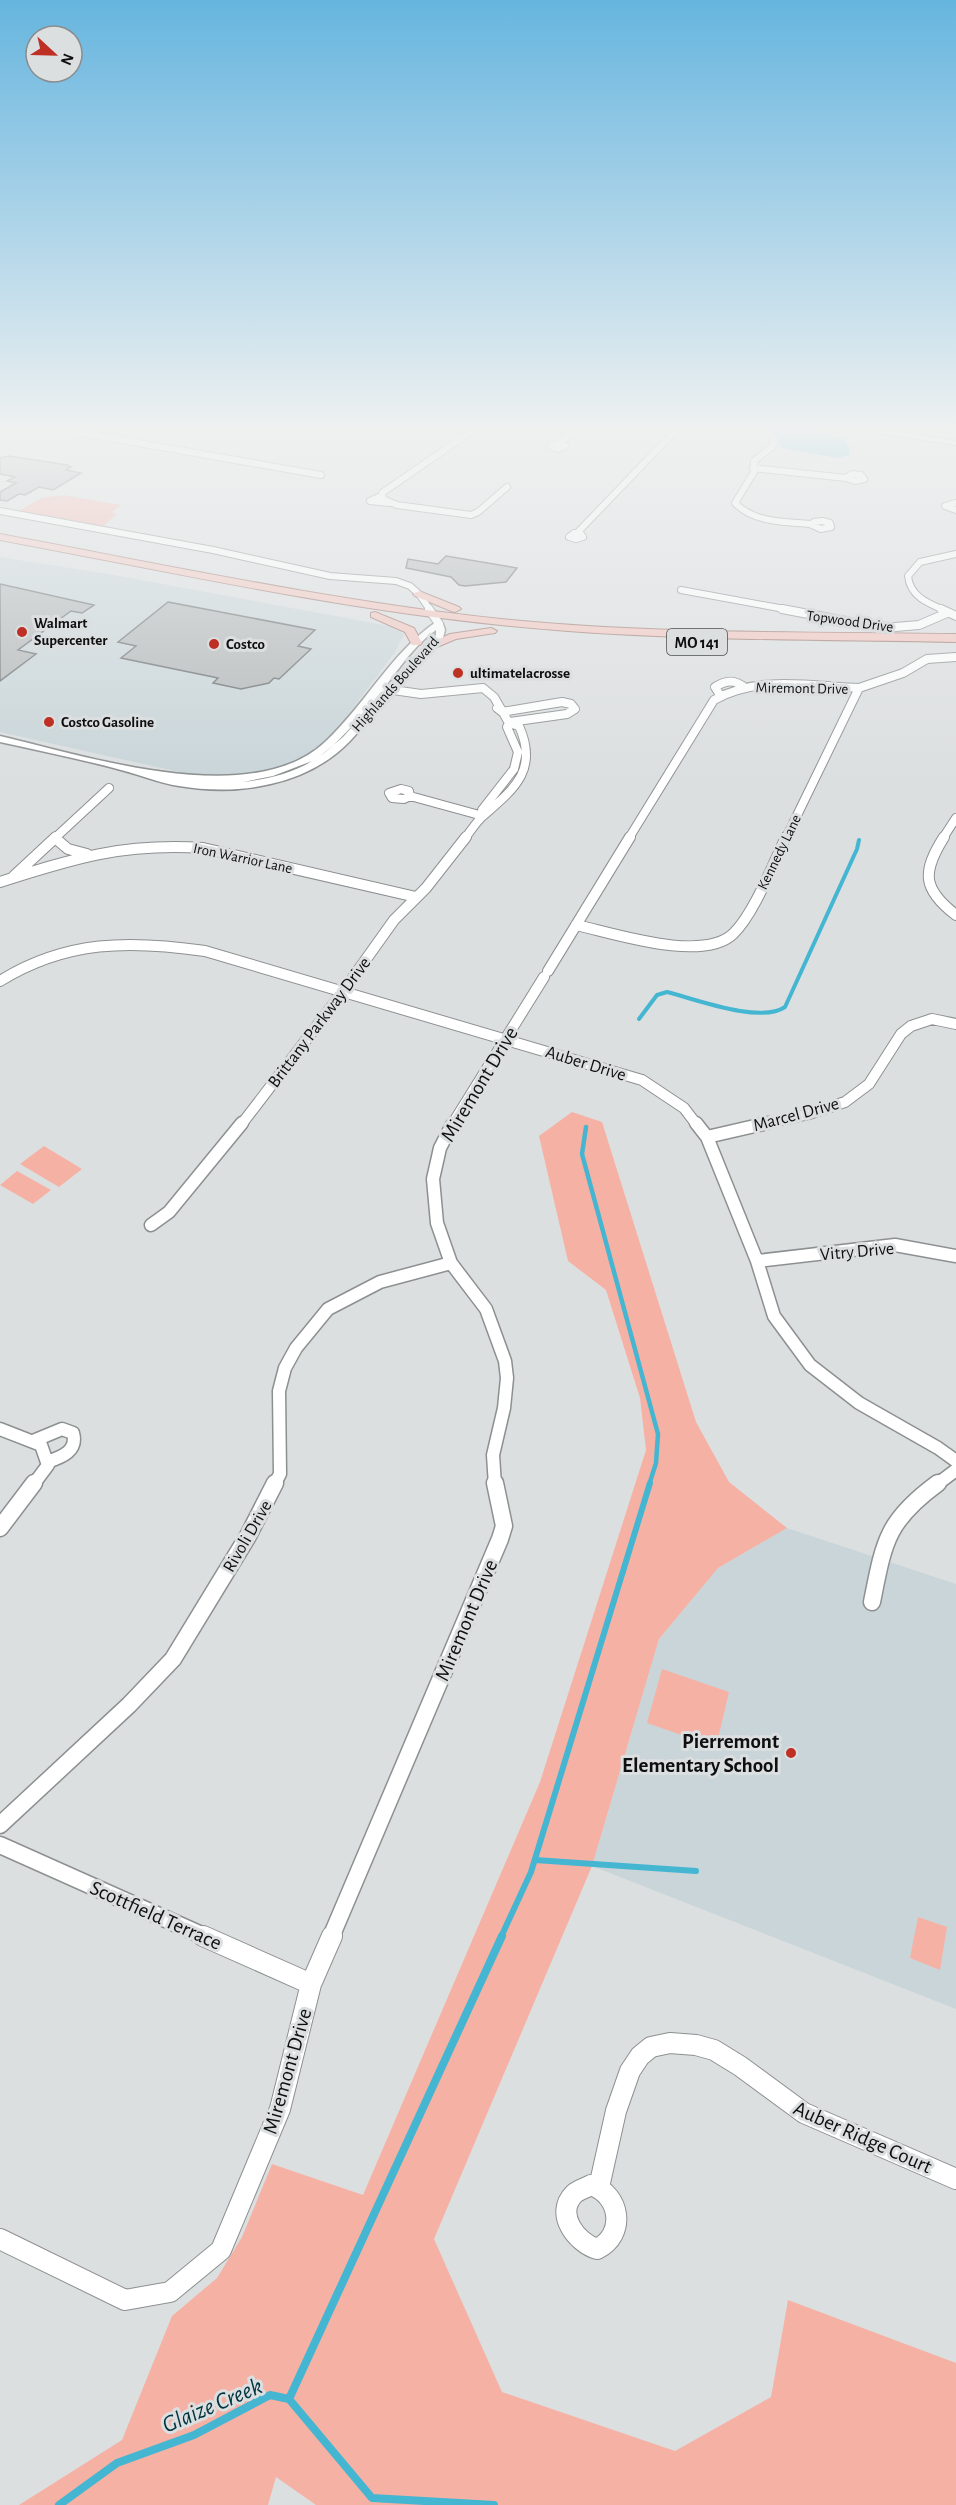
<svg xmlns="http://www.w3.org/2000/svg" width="956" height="2505" font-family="'Alegreya Sans',sans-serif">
<rect width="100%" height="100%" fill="#dcdfe0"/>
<path fill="#c9d5d9" d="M0,557L120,576L389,626L404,634L395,652L344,720L319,747L298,762L260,774L218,778L188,774L0,732Z
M787,1528L956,1584V2009L592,1866L659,1639L718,1568Z"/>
<path fill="#f6b1a5" d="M63,495L121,505L112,512L116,515L103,526L19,511L41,498Z
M572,1112L602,1122L696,1422L729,1482L787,1528L718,1568L659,1639L592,1866L434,2239L502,2392L675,2451L771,2397L788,2300L956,2363V2505H316L276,2477L268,2505H19L122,2440L172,2316L217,2278L242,2237L272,2164L363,2195L540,1782L646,1450L640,1398L606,1290L568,1261L539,1136Z
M44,1146L82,1169L59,1187L20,1164Z
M17,1171L51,1190L33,1204L0,1185Z
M662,1669L729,1692L716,1747L647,1723Z
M918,1917L947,1927L940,1970L910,1958Z"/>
<path fill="#44b6d1" d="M793,428L844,439L850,448L849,455L837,458L782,448L773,429Z"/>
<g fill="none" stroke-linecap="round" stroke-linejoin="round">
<path stroke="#44b6d1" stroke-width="4" d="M639,1019L657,995L667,992C695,999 760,1024 785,1007L857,849L859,840"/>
<path stroke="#44b6d1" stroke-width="4.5" d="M586,1127L582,1154L658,1434L656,1463L649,1485"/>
<path stroke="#44b6d1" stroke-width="6" d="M535,1860L696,1871
M501,1937L531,1872L650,1483"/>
<path stroke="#44b6d1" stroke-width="8" d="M289,2399L502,1936
M59,2505L117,2463L194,2435L270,2395L289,2399L372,2498L494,2505"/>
</g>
<path fill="#b4b8b9" stroke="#6e7273" stroke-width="1.5" d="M9,456L67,465L71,467L66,470L81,473L53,490L39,487L25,495L19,494L7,501L0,500V492L16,483L7,481L15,477L0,474V458Z
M446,556L517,568L506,582L465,586L459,585L451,577L406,568L408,559L438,564Z
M0,584L94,605L82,613L71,611L18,650L36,654L0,681Z
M168,602L315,630L298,646L311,649L279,679L274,678L269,683L241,689L213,683L218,678L121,658L136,646L118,642Z"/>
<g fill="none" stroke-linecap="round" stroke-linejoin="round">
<defs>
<path id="minor-far5" d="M53,428L321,475
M476,428L382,493L383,499L397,505L471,515L478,512L507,487
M765,428L775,440L773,446L754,461V472L735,503C754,523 786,522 812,524
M560,443L565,446L558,449L550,446Z
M560,443L577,428
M753,468L846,478
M852,474L861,475L864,479L855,481L846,478Z
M381,496L370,501L389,503
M956,503L945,506L956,510
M0,511L213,550L330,576L396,581L410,586L419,594L430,610
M822,521L830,523L831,527L821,529L812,525L814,522Z
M574,533L581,534L583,537L576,539L569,537Z
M577,533L678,428
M681,590L790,610
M944,610C927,603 910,596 908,576L920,562L956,554"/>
<path id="minor-far4" d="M429,609L439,624
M782,609L883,628L919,625L947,613
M941,609L956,616
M379,688L421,694L483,688L494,697L509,723L507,727L518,752L514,769L482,810L483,816
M720,695L715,687C726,680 735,679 745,688
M497,708L502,712L562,702L571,704L575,709L567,714L510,722
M401,789L409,791L410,796L404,799L392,798L389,793Z
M410,796L483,816
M55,838L109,788
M465,838C471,831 476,822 483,816C514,789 539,770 519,726L509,723
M629,838L714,700C757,675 811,686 859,688
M786,838L859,688L903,673L927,659L956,657
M943,838L956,818"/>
<path id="minor-far3" d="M944,837C922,872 922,889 956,915
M55,838L68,849L87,854
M14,876L56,837
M0,882C75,858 123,843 203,848L416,897
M576,925C613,933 702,963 733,934C754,914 773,864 786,837
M548,971L630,837
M0,981C66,940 130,940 205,951L642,1080L684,1108L697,1125
M241,1125L342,993L394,920L426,888L466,837
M452,1125L544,977
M761,1125L809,1114L845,1102L869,1084L901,1034L911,1026L932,1019L956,1024"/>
<path id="minor-far2" d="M453,1123L440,1148L433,1179L437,1223L451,1263L486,1309L505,1361L507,1378L504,1408L493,1455L495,1485
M696,1123L707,1137L757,1261L774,1316L810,1365L859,1403L938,1448L956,1461
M707,1137L768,1123
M151,1225L169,1212L242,1123
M757,1261L895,1245L956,1256
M0,1429L41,1445L48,1465L33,1485
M33,1441L62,1429L73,1433C78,1451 62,1457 47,1462
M274,1485L280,1474L279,1391L285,1368L296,1348L328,1309L380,1282L451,1263
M936,1485L956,1470"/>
<path id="minor-far1" d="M0,1528L34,1483
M872,1602C884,1542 886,1521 938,1483
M0,1825L129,1705L173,1659L248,1536L275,1483
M0,1845L206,1937
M331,1937L500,1539L504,1526L495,1483"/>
<path id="minor" d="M203,1936L311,1984
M591,2185C621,2195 626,2235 597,2249C577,2243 554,2214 574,2194C578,2190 586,2188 591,2185Z
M599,2187L616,2111L630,2071L640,2056L651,2047L670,2043L696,2045L714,2050L740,2066L804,2113L956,2179
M0,2239L125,2300L170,2292L221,2250L280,2109L311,1984L332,1936"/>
<path id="tertiary" d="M850,428H870L956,441V445Z
M436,622L443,624L445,630L443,638L350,741C307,786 238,796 179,786C159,783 141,775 121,770C81,759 40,751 0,742V736C87,756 251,811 325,742C365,705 391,653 436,622ZM436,630V635L343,737L319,757C339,742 356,722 372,703C393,679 409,649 436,630ZM312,761C291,774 267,779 243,782L273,776Z"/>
<path id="trunk" d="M0,534C166,565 333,601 501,619C652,634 804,632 956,634V642C804,639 652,641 501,625C333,608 166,571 0,540Z
M419,591L459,607L461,609L455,612L451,611L415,596L413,594Z
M375,612L414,628L422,643L420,645H412L405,632L371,617V613Z
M491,628L497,631L495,633L456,639L430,650L424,646L450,634Z"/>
</defs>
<use href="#minor-far5" stroke="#8d9091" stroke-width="8"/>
<use href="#minor-far4" stroke="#8d9091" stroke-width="10"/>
<use href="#minor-far3" stroke="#8d9091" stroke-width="12"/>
<use href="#minor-far2" stroke="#8d9091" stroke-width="15"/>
<use href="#minor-far1" stroke="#8d9091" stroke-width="19"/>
<use href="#minor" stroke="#8d9091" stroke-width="22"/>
<use href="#tertiary" stroke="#8d9091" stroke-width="3"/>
<use href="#trunk" stroke="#a07d77" stroke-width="2"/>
<use href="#minor-far5" stroke="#fff" stroke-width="6"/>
<use href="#minor-far4" stroke="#fff" stroke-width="8"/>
<use href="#minor-far3" stroke="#fff" stroke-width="10"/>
<use href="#minor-far2" stroke="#fff" stroke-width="12"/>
<use href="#minor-far1" stroke="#fff" stroke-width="16"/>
<use href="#minor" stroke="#fff" stroke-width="20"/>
<use href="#tertiary" fill="#fff" fill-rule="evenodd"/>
<use href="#trunk" fill="#f2c6bf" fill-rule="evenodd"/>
</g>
<linearGradient id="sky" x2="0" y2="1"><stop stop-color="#66b5df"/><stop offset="0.55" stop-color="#eff1f1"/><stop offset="1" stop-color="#eff1f1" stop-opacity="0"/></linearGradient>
<rect width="956" height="779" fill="url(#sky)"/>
<g fill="#bd3023" stroke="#dcdfe0" stroke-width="2">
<circle cx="22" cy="632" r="6"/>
<circle cx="214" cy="644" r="6"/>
<circle cx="458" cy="673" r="6"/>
<circle cx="49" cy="722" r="6"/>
<circle cx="791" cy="1753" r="6"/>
</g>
<g text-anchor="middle" stroke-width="6" stroke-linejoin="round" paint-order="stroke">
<g font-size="15" fill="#0e0f10" stroke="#dcdfe0">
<text transform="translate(850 621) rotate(8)" y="5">Topwood Drive</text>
<text transform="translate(395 684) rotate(-48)" y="5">Highlands Boulevard</text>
<text transform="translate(802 688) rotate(1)" y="5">Miremont Drive</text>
<text transform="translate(779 852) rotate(-64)" y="5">Kennedy Lane</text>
<text transform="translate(243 858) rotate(12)" y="5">Iron Warrior Lane</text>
</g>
<g font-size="15" font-weight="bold" fill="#0e0f10" stroke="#dcdfe0" text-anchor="start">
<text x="34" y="628">Walmart<tspan x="34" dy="17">Supercenter</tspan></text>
<text x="226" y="649">Costco</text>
<text x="470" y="678">ultimatelacrosse</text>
<text x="61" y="727">Costco Gasoline</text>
</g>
<rect fill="#dcdfe0" stroke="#4c4d4e" stroke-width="1.5" x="667" y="629" width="60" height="26" rx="4.5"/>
<g font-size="16" font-weight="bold" fill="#0e0f10">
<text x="697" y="648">MO 141</text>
</g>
<g font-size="18" fill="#0e0f10" stroke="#dcdfe0">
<text transform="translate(319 1022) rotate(-53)" y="6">Brittany Parkway Drive</text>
<text transform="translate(586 1063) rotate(17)" y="6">Auber Drive</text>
<text transform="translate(796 1114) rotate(-15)" y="6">Marcel Drive</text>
<text transform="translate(857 1251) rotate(-5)" y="6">Vitry Drive</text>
<text transform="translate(247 1536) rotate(-60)" y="6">Rivoli Drive</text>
</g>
<g font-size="21" fill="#0e0f10" stroke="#dcdfe0">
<text transform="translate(479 1084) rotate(-59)" y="7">Miremont Drive</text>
<text transform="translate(466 1620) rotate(-67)" y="7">Miremont Drive</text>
<text transform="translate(156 1915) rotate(24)" y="7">Scottfield Terrace</text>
<text transform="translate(287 2071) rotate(-74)" y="7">Miremont Drive</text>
<text transform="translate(863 2137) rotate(24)" y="7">Auber Ridge Court</text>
</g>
<g font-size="21" font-weight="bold" fill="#0e0f10" stroke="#dcdfe0" text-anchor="end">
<text x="779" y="1748">Pierremont<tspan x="779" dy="24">Elementary School</tspan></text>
</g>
<g font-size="24" font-style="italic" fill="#003440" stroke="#dcdfe0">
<text transform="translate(212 2405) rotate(-23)" y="8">Glaize Creek</text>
</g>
</g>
<g transform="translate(54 54) rotate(112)"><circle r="28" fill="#dcdfe0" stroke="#8a8c8d" stroke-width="1.5"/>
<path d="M0-4.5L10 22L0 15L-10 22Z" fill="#bd3023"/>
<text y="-9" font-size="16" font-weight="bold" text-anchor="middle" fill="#0e0f10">N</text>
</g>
</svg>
